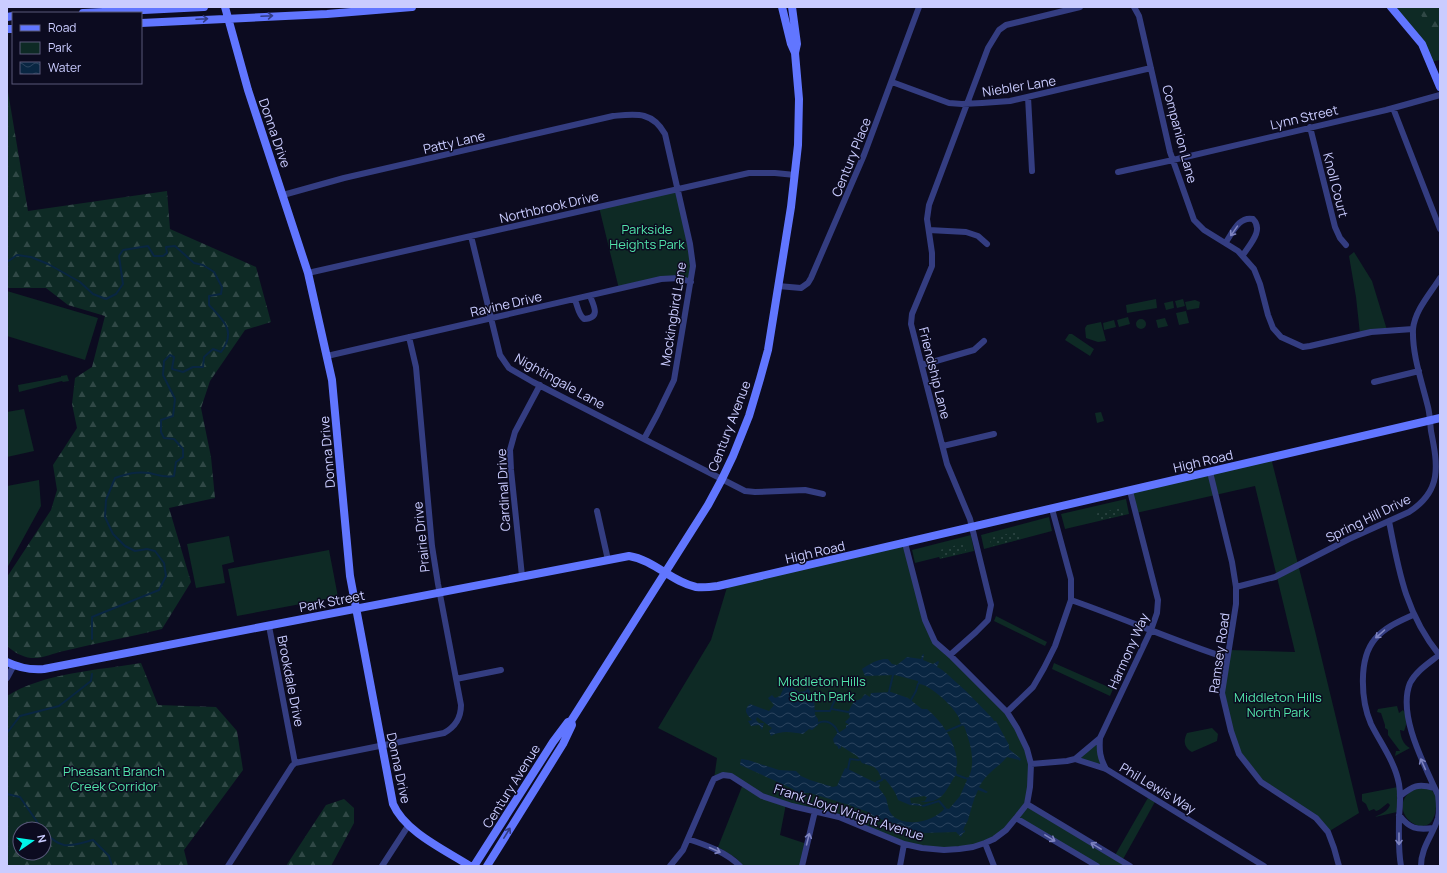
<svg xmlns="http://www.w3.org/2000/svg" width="1447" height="873" font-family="Manrope,sans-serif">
<defs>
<pattern id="forest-firs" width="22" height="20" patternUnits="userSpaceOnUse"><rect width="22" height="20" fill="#0e2a25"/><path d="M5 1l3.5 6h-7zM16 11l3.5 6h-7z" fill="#304846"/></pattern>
<pattern id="garden-dots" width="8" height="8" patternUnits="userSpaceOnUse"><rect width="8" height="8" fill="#0e2a25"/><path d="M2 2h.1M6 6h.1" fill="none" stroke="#304846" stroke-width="1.8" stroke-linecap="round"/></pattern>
<pattern id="water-waves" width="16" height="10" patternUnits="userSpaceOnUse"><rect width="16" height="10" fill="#092642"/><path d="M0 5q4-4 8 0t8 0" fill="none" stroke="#2c445e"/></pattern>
</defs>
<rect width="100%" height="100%" fill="#0c0b20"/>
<path fill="#0e2a25" d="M1392,7H1440V60L1430,62Z
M676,189L690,244L691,282L679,278L619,289L599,207Z
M1354,252L1372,281L1387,330L1360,334L1356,297L1349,256Z
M7,291L98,318L85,360L7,336Z
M1156,299L1157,308L1127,313L1126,305Z
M1183,299L1185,306L1177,308L1175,301Z
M1195,300L1200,302L1199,308L1187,310L1185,302Z
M1173,301L1174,308L1166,310L1164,303Z
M1186,311L1189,323L1179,325L1176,313Z
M1128,317L1130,324L1119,327L1117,320Z
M1165,318L1168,326L1158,328L1156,320Z
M1136 324a5 5 0 1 1 10 0a5 5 0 1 1-10 0Z
M1114,320L1116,327L1104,330L1103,323Z
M1101,322L1106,341L1098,342L1086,338L1085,328L1087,325Z
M1069,334H1072L1094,349L1090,356L1065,340Z
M67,375L69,381L63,382L62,381L19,392L18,385L61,377V376Z
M24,409L34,451L7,457V412Z
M1101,412L1104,421L1097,423L1095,413Z
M1271,458L1315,631L1359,813L1328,832L1316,818L1261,782L1239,754L1222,693L1229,650L1295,652L1255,486L1136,513L1130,491Z
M39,480L41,506L7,568V486Z
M1126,499L1129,514L1065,529L1061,514Z
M1049,517L1052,531L984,549L981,535Z
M971,535L974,551L940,559L939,557L915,563L912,550Z
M229,536L234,562L222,565L225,583L196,588L187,544Z
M905,543L910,567L935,642L1007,712L1031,764L1027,804L1114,857L1149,796L1156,800L1122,861L1130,866H1097L1016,819L1006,830L973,847L922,848L839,817L786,804L780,835L807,844L802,866H743L736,858L718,847L743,784L731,776L714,779L717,758L658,728L711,640L728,584Z
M329,550L338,597L237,616L228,569Z
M996,616L1047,642L1045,646L994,621Z
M1054,663L1113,689L1110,696L1052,669Z
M1397,706L1399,713L1403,710C1408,716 1407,724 1404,731L1400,730C1401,738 1403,744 1410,748L1395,756L1396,751H1400L1388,735V730L1385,728V725L1381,713L1377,712L1378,709Z
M1212,728L1218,734L1217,741L1192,752C1184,747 1183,741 1187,733Z
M1100,738L1106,769L1075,759Z
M1398,787L1397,812L1375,817C1381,814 1388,811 1390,805L1388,803C1383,806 1381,810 1376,811L1374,809L1369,811L1366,804L1362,801V794Z
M1416,788H1429C1436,793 1437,799 1436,807C1434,845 1390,818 1406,796C1408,793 1412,790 1416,788Z"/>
<path fill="url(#forest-firs)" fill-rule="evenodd" d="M1414,7H1440V38Z
M7,86L28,211L167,191L170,229L256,267L271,322L245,330L210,381L201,408L211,457L215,498L169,508L191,582L162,629C130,637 97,643 64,651C53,653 43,659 31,658C22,657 14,652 7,646V577L51,510L57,490L53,465L77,428L72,404L75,378L92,367L105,316L68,305L46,288H7Z
M141,663L158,705L216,707L237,731L243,770L184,850L188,866H7V696C43,673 99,670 141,663ZM20,829H44V853H20Z
M344,799L354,808V823L331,866H286L326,805Z"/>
<path fill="url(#garden-dots)" d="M1121,508L1123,515L1096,521L1094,514Z
M1019,531L1021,539L991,546L990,538Z
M964,543L966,552L942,558L940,550Z"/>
<path fill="url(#water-waves)" d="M924,654L923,660L933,664L938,661L939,662L937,667C945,671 950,677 957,683C970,694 981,707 993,719L994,721H996L1009,745V749L1021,759L1020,761L1019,760L1007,757C997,769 988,771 979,787L988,792L986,793L978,790C973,800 971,810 968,820C967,823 964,826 963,831L965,830V832L963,833L961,837L956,832L925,833L910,830L908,828L906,829L905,827L883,820L871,815L869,817L870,813L849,805L810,793H797L793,789L740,765L741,759L748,760L779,770L796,771L801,776L810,780L833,787L837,786L845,768L848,769L872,781L880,784L879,788C881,791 884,794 886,798C888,804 888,811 893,816C907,828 935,821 945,808L949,809L960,796L967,780L965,778L969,777C976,761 970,742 964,726L961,725C961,724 959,719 959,718C955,708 929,683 918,684V681L895,675L865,676L862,669C869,664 879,658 888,659L892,664L897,665L907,657L921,659L922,655Z
M786,683L799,692L805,691L808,688L814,697L815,715L818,719V725L812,730L809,729L803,734C792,732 781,730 771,736L769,731L772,728L757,717L756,720L759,723H764L762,730L759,725L751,726L748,721L752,720C746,714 743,710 750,704L769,711L774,705L768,698L772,695L775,698L780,696Z
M891,692L908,698L922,709H927C943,723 954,739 957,760C958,764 956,766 956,769C956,771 957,773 957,775L955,776C945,792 943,803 920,802L925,801L927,797L924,796L910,798L911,803L920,804L923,806L910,805L898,800C896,792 890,785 885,779L882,780L878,771L874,767L862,763L857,756L841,746V748L838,749V747L834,743L833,739L838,732H840L846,728V725H849L845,722L850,717L848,712L854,701L861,699L865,694L870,697L871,693Z"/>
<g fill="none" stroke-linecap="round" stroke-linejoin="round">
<path stroke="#092642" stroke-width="2" d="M7,262L17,255L31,257L48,264L80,282L93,294L106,299L116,294L123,284L119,256L123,250L148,246L154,256H163L167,253L166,247L175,246L194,263L203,265L214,272L222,287L221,294L209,296V305C223,320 237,331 221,352L213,349L204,357L203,367H193L183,372L172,369L174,357L170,355L164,361L163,375L175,399L173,416L161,420V432L164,438L174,439L183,449V457L176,462L174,476C165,478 158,475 149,473C136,471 127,474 115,478L106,500L105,517L113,534L125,546L135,551L147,549L155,551L164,563L166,576L159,590L92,617V639
M889,692L893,675
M911,700L916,691L918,684
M832,709L848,712
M815,711H830L838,693L850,701H854
M818,723C826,719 834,723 838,732
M947,731L961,725
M7,733L20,716L59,706L91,681L92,674
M848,769L850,759L859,760
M957,775L965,778
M877,782L882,780
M7,794L20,797L42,829
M923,806L939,801L945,808
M44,831C62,851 69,846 93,840L109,856L112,866"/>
<path stroke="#343d81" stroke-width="6" d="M1134,7L1139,16L1170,152L1194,220L1204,230L1238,251L1254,269L1260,284L1268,315L1273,328L1281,337L1303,347L1310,346L1371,332L1413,329
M892,82L949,103L962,104L982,103L1010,101L1151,68
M1028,97L1032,171
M1393,108L1440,229
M1310,127L1335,227L1340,238L1346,245
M1118,172L1173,160L1386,110L1440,95
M283,195L344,178L613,116C636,114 652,111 665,134L690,244L693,266L674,380L657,415L644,439
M929,230L966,232L978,236L987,244
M471,236L500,355L509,368L533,382L745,491L755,492L805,490L823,494
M1226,242C1233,232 1239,216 1253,219C1264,230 1250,244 1243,255
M308,273L749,173H775L795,175
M778,286L801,288L808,283L811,278L864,155L919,7
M575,300C578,307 578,314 584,319C601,318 594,306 590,296
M327,356L661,279L679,278L691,282
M922,365L974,350L984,341
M1374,382L1419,371
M943,446L994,434
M1210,472L1232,562L1236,587V604L1222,693L1231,731L1239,754L1261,782L1316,818L1328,832L1334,848L1339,866
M597,511L608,560
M1389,521C1399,573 1406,614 1440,656
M522,576L511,470L510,450L515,432L540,385
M1236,587L1275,577L1349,539L1409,512C1442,491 1438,466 1431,431C1430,423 1430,415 1428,407C1422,382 1412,355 1413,329C1415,310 1430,294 1440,278
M1071,600C1123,618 1174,641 1227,658
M950,655L976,632L988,620L991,605L970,519L947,464L911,324L912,314L932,266V253L927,219L929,205L988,48L999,30L1006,25L1080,7
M7,678L14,665
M456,679L501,670
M1007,712L1033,687L1044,668L1055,646L1071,600V579L1052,509
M1100,738C1099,751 1100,758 1106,769
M1075,759L1100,738L1151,630L1157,613L1158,600L1130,491
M295,763L444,733C455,727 461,718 461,705L438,584L432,546L416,367L409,337
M1031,764L1067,761L1075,759L1106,769L1264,866
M1400,796C1413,786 1418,783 1434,788
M1027,804L1130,866
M1399,815C1410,829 1416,830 1434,828
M1016,818L1097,866
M688,839C706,845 726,852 740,866
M985,843L994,866
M228,866L292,766L295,763L269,626
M382,866L408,826
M670,866L683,850L712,783L714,779L723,775L731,776L762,796L792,806L839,817L904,844L922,848L944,850L959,849L973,847L985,843L994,839L1006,830L1016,818L1027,804L1030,787L1031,764L1027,749L1017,728L1007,712L950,655L935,642L925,620L905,543
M802,866L815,811
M900,866L904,844
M1401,866C1398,850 1399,834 1399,817C1400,807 1401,795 1399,784C1395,762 1381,744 1371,724C1361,701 1358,659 1375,639C1385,627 1400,621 1413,615
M1421,866C1421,847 1433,835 1438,818C1440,810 1439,803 1438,795C1425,766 1397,715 1410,683C1416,671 1429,663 1439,655"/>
<path stroke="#6176ff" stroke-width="8" d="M225,7L248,90L308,273L332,380L350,576L393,804C405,832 445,850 470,866
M782,7L791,44L795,53
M1391,7L1422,44L1440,87
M83,13L204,7
M7,17L13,16
M141,23L327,14L412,7
M7,29H13
M7,662C19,668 31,670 44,669L629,556C654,560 672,582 696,587C703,588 711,587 718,586L1440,418
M474,866L553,742L568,722L571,721L708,505L722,479L733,456L749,416L760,379L768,350L791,207L798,145L799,99L795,53L797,44L792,7
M487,866L563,744L572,725L571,721"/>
</g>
<defs><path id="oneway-shaft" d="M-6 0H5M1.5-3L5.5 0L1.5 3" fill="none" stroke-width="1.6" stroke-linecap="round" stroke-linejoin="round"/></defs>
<g stroke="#323b84">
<use href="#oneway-shaft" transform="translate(267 16) rotate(-3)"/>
<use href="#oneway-shaft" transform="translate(202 19) rotate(-3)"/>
<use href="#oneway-shaft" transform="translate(507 833) rotate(-58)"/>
</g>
<g stroke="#7f84c0">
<use href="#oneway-shaft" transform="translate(1234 231) rotate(125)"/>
<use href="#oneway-shaft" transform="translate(1380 634) rotate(139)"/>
<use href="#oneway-shaft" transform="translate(1423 764) rotate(-114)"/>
<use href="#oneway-shaft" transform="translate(1050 838) rotate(31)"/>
<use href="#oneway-shaft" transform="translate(808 839) rotate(-76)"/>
<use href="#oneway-shaft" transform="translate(1399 839) rotate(90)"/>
<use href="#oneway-shaft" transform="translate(1096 846) rotate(-149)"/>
<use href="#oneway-shaft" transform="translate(715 850) rotate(24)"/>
</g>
<g text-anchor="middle" stroke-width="3" stroke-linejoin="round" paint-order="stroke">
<g font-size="13" fill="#caccff" stroke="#0c0b20">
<text transform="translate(1019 86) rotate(-9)" y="5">Niebler Lane</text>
<text transform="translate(1304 117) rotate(-13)" y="5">Lynn Street</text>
<text transform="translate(275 133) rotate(71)" y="5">Donna Drive</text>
<text transform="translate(1180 134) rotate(75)" y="5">Companion Lane</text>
<text transform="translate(454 142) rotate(-13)" y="5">Patty Lane</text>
<text transform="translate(851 157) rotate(-68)" y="5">Century Place</text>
<text transform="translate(1336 185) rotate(76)" y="5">Knoll Court</text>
<text transform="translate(549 207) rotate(-13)" y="5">Northbrook Drive</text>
<text transform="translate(506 304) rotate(-13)" y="5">Ravine Drive</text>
<text transform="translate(673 314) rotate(-81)" y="5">Mockingbird Lane</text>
<text transform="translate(935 373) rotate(76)" y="5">Friendship Lane</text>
<text transform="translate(560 381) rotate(29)" y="5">Nightingale Lane</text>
<text transform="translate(729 426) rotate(-69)" y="5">Century Avenue</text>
<text transform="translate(327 452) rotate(-95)" y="5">Donna Drive</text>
<text transform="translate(1203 461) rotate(-13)" y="5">High Road</text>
<text transform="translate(503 490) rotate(-93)" y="5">Cardinal Drive</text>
<text transform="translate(1368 518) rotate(-26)" y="5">Spring Hill Drive</text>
<text transform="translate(421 537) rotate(-96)" y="5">Prairie Drive</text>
<text transform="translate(815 552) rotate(-13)" y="5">High Road</text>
<text transform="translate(332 601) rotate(-11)" y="5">Park Street</text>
<text transform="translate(1128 651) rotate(-66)" y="5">Harmony Way</text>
<text transform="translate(1219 653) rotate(-82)" y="5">Ramsey Road</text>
<text transform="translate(291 681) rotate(79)" y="5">Brookdale Drive</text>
<text transform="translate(399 768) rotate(78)" y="5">Donna Drive</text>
<text transform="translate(511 786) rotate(-58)" y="5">Century Avenue</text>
<text transform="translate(1158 788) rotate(31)" y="5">Phil Lewis Way</text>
<text transform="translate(849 812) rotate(18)" y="5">Frank Lloyd Wright Avenue</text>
</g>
<g font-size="13" fill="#51e4a9" stroke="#0c0b20">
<text x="647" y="234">Parkside<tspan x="647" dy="15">Heights Park</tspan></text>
<text x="822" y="686">Middleton Hills<tspan x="822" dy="15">South Park</tspan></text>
<text x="1278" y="702">Middleton Hills<tspan x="1278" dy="15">North Park</tspan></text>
<text x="114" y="776">Pheasant Branch<tspan x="114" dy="15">Creek Corridor</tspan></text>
</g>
</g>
<rect width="1447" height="873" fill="none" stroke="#caccff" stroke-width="16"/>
<rect x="12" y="12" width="130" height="72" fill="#0c0b20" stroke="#585879"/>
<rect x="20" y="25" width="20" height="6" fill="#6176ff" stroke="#585879"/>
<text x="48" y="32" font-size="12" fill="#caccff">Road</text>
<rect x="20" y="42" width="20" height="12" fill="#0e2a25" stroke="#585879"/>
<text x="48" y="52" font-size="12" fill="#caccff">Park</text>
<rect x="20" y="62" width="20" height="12" fill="url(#water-waves)" stroke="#585879"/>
<text x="48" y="72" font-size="12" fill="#caccff">Water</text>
<g transform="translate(32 841) rotate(77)"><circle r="19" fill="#0c0b20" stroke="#585879"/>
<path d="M0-3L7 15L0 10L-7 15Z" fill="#00f5e8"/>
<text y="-6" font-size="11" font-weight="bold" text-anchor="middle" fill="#caccff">N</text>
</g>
</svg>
